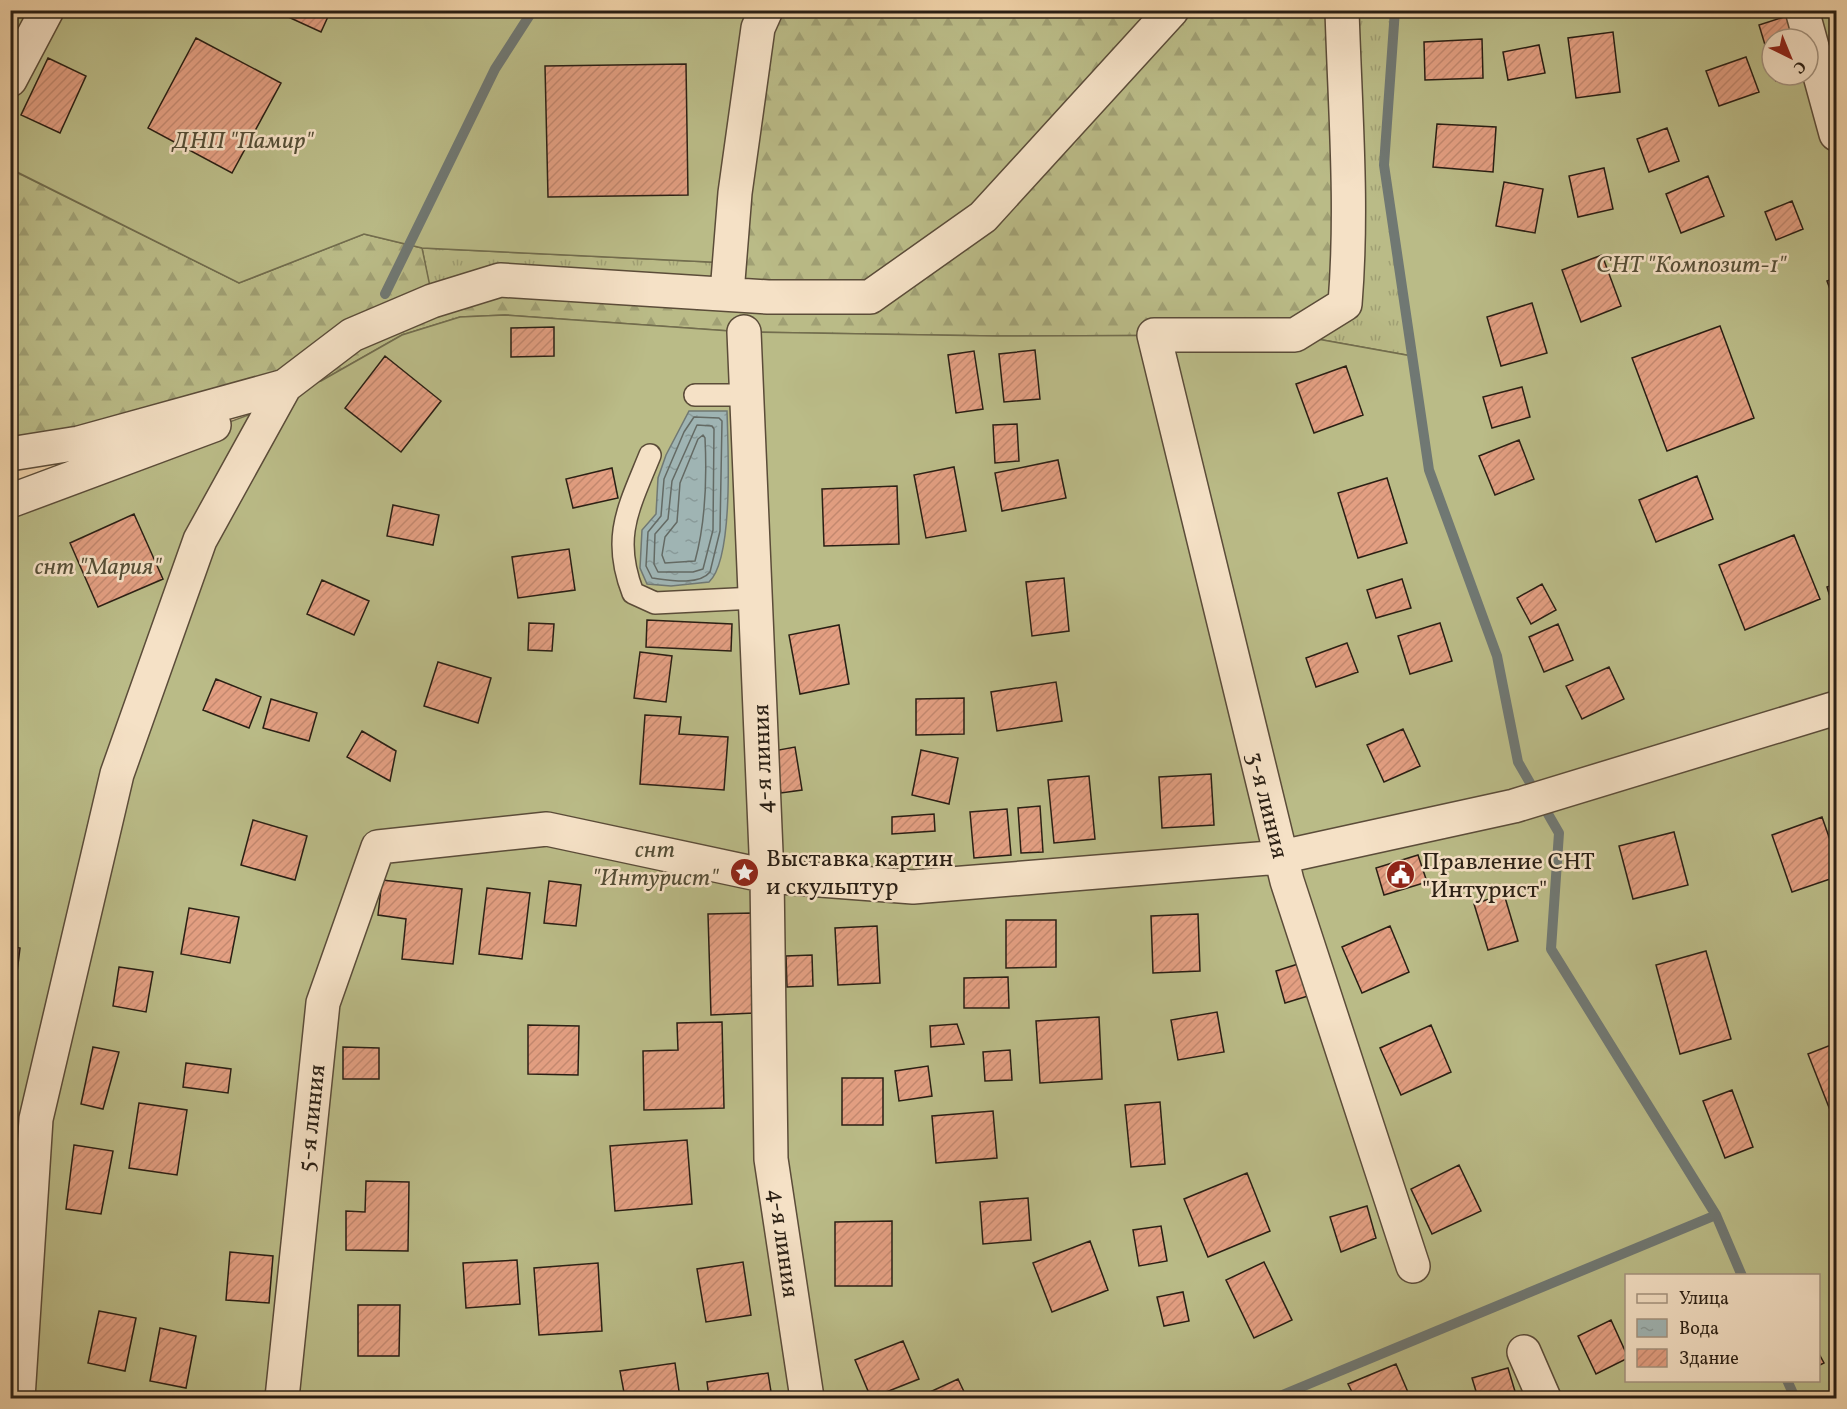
<svg xmlns="http://www.w3.org/2000/svg" width="1847" height="1409" font-family="Vollkorn,serif">
<defs>
<pattern id="grass-tufts" width="24" height="20" patternUnits="userSpaceOnUse" patternTransform="scale(1.5)"><rect width="24" height="20" fill="#babb87"/><path d="M3 7l-1-3M5 7V3M7 7l1-3M15 17l-1-3M17 17v-4M19 17l1-3" fill="none" stroke="#a0a074"/></pattern>
<pattern id="forest-firs" width="22" height="20" patternUnits="userSpaceOnUse" patternTransform="scale(1.5)"><rect width="22" height="20" fill="#babb87"/><path d="M5 1l3.5 6h-7zM16 11l3.5 6h-7z" fill="#a0a074"/></pattern>
<pattern id="water-ripples" width="26" height="14" patternUnits="userSpaceOnUse" patternTransform="scale(1.5)"><rect width="26" height="14" fill="#9fb4b3"/><path d="M2 4q2-2 4 0t4 0M15 11q2-2 4 0t4 0" fill="none" stroke="#899a99"/></pattern>
<pattern id="building-hatch" width="6" height="6" patternUnits="userSpaceOnUse" patternTransform="scale(1.5)"><rect width="6" height="6" fill="#e39f82"/><path d="M-1 1l2-2M0 6l6-6M5 7l2-2" fill="none" stroke="#c3886f"/></pattern>
</defs>
<rect width="100%" height="100%" fill="#efd1a7"/>
<filter id="stains"><feTurbulence type="fractalNoise" baseFrequency=".00333" numOctaves="4"/><feColorMatrix values="0 0 0 0 .2 0 0 0 0 .09 0 0 0 0 .02 0 0 0 .5 -.17"/></filter>
<radialGradient id="worn" r=".72"><stop offset=".6" stop-color="#630" stop-opacity="0"/><stop offset="1" stop-color="#630" stop-opacity=".3"/></radialGradient>
<path fill="url(#grass-tufts)" stroke="#726d4e" stroke-width="1.5" d="M1342,11H1395L1384,165L1412,356L1295,335Z
M422,248L730,263L724,293L432,301Z"/>
<path fill="url(#forest-firs)" stroke="#726d4e" stroke-width="1.5" d="M766,11H1342L1345,304L1295,335L996,336L744,332L505,315L460,317L402,335L321,381L11,454L10,169L239,283L364,234L422,248L433,301L500,280L724,293Z"/>
<path fill="#babb87" stroke="#726d4e" stroke-width="1.5" fill-rule="evenodd" d="M10,11H766L730,263L422,248L364,234L239,283L11,169Z
M1395,11H1836V1398H11V502L273,406L283,390L321,381L402,335L460,317L505,315L744,332L996,336L1295,335L1412,356L1384,165ZM1772,39H1808V75H1772ZM1626,1276H1818V1380H1626Z"/>
<path fill="url(#water-ripples)" stroke="#707873" stroke-width="1.5" d="M689,411H727C728,446 734,559 709,582L671,586L647,584L640,568L642,530L656,514L658,478L666,455Z"/>
<g fill="none" stroke-linecap="round" stroke-linejoin="round">
<path stroke="#646a64" stroke-width="1.5" d="M694,417L719,418L722,421L720,531L710,572C699,586 668,580 652,578L646,566L648,532L661,516L664,479L684,432Z
M697,425L712,426L714,429L713,530L703,569L693,572H658L654,564L655,534L668,519L672,481Z
M703,435L705,438C707,479 706,521 695,561L665,563L662,555L665,537L677,522L680,483L698,439Z"/>
<path stroke="#707873" stroke-width="10" d="M1395,10L1384,165L1429,470L1497,656L1518,762L1559,833L1551,949L1716,1215L1742,1276
M385,294L495,69L533,10
M1787,1380L1795,1398
M1275,1398L1716,1215"/>
</g>
<path fill="url(#building-hatch)" stroke="#2a1f14" stroke-width="1.5" d="M273,10H331L321,32Z
M1568,10H1586L1569,15Z
M1790,15L1798,39H1772V68L1759,25Z
M1613,32L1620,92L1576,98L1568,38Z
M196,38L281,83L232,173L148,128Z
M1482,39L1483,78L1425,80L1424,42Z
M1539,45L1545,73L1508,80L1503,52Z
M1746,57L1759,92L1719,106L1706,71Z
M48,58L86,76L60,133L21,115Z
M686,64L688,195L548,197L545,66Z
M1774,75H1795L1776,81Z
M1437,124L1496,127L1493,172L1433,167Z
M1667,128L1679,161L1649,172L1637,139Z
M1604,168L1613,209L1578,217L1569,176Z
M1708,176L1724,216L1681,233L1666,194Z
M1504,182L1543,189L1535,233L1496,226Z
M1792,201L1803,229L1776,240L1765,212Z
M1602,255L1621,306L1581,322L1562,270Z
M1836,278V299L1834,300L1827,281Z
M1532,303L1547,353L1501,366L1487,317Z
M1720,326L1754,418L1667,451L1632,358Z
M554,327V356L511,357V328Z
M1035,350L1040,399L1004,402L999,354Z
M974,351L983,409L956,413L948,355Z
M385,356L441,401L401,452L345,408Z
M1346,366L1363,415L1314,433L1296,384Z
M1522,387L1530,417L1492,428L1483,397Z
M1017,424L1019,461L995,463L993,425Z
M1519,440L1534,479L1495,495L1479,456Z
M1058,460L1066,498L1002,511L995,473Z
M954,467L966,531L926,538L914,475Z
M612,468L618,498L573,508L566,479Z
M1697,476L1713,519L1656,542L1639,500Z
M1387,478L1407,543L1358,558L1338,493Z
M897,486L899,544L824,546L822,489Z
M393,505L439,515L433,545L387,536Z
M134,514L163,579L98,607L70,543Z
M1794,535L1820,599L1745,630L1719,565Z
M569,549L575,590L518,598L512,557Z
M1064,578L1069,631L1032,636L1026,582Z
M1402,579L1411,608L1376,618L1367,590Z
M322,580L369,601L354,635L307,614Z
M1542,584L1556,610L1531,624L1517,598Z
M1836,584V616L1827,587Z
M647,620L732,624L731,651L646,647Z
M529,623L554,624L552,651L528,650Z
M1440,623L1452,661L1410,674L1398,636Z
M1558,624L1573,660L1544,672L1529,637Z
M839,625L849,684L800,694L789,635Z
M1347,643L1358,672L1316,687L1306,658Z
M640,652L672,656L666,702L634,698Z
M438,662L491,678L478,723L424,706Z
M1609,667L1624,699L1582,719L1566,686Z
M216,679L261,697L249,728L203,710Z
M1056,682L1062,721L997,731L991,692Z
M964,698V734L916,735V699Z
M271,699L317,713L309,741L263,728Z
M645,715L681,717L679,734L728,737L724,790L640,784Z
M1403,729L1420,766L1384,782L1367,745Z
M362,731L396,751L390,781L347,757Z
M795,747L802,790L781,793L773,751Z
M921,750L958,758L949,804L912,795Z
M1211,774L1214,825L1162,828L1159,777Z
M1089,776L1095,839L1054,843L1048,780Z
M1040,806L1043,852L1021,853L1018,808Z
M1007,809L1011,855L974,858L970,812Z
M934,814L935,831L892,834V817Z
M1822,817L1836,857V877L1792,892L1772,835Z
M253,820L307,836L295,880L241,865Z
M1674,832L1688,885L1633,899L1619,846Z
M1418,855L1427,882L1384,895L1376,868Z
M382,880L462,889L453,964L402,959L406,919L378,915Z
M549,881L581,885L576,926L544,923Z
M487,888L530,893L522,959L479,954Z
M1504,894L1518,941L1488,950L1474,904Z
M189,908L239,917L230,963L181,954Z
M752,913L754,1013L711,1015L708,914Z
M1198,914L1200,971L1153,973L1151,916Z
M1006,920H1056V967L1006,968Z
M877,926L880,983L838,985L835,928Z
M1390,926L1409,972L1362,993L1342,947Z
M10,946L20,948L13,1005H10Z
M1706,951L1731,1039L1680,1054L1656,965Z
M812,955L813,986L787,987L786,956Z
M1298,964L1308,996L1285,1003L1276,971Z
M119,967L153,972L146,1012L113,1006Z
M1008,977L1009,1008H964V978Z
M1217,1012L1224,1052L1178,1060L1171,1020Z
M1099,1017L1102,1079L1040,1083L1036,1021Z
M722,1022L724,1108L644,1110L643,1051L678,1050L677,1023Z
M957,1024L964,1044L931,1047L930,1026Z
M528,1025L579,1026L578,1075L528,1074Z
M1431,1025L1451,1072L1401,1095L1380,1048Z
M1836,1043V1107L1830,1110L1808,1054Z
M93,1047L119,1052L103,1109L81,1104Z
M343,1047L379,1048V1079H343Z
M1010,1050L1012,1080L985,1081L983,1052Z
M186,1063L231,1069L228,1093L183,1087Z
M928,1066L932,1096L899,1101L895,1071Z
M842,1078H883V1125H842Z
M1732,1090L1753,1147L1725,1158L1703,1101Z
M1160,1102L1165,1164L1131,1167L1125,1105Z
M139,1103L187,1110L177,1175L129,1168Z
M993,1111L997,1158L936,1163L932,1116Z
M687,1140L692,1204L615,1211L610,1146Z
M74,1145L113,1151L101,1214L66,1209Z
M1459,1165L1481,1211L1432,1234L1411,1189Z
M1247,1173L1270,1231L1208,1257L1184,1199Z
M366,1181L409,1182L408,1251L346,1250V1211L365,1212Z
M1028,1198L1031,1240L983,1244L980,1202Z
M1367,1206L1376,1238L1341,1252L1330,1217Z
M892,1221V1286H835V1222Z
M1161,1226L1167,1261L1139,1266L1133,1230Z
M1090,1241L1108,1290L1052,1312L1033,1263Z
M230,1252L273,1256L269,1303L226,1300Z
M517,1260L520,1304L466,1308L463,1263Z
M743,1262L751,1315L706,1322L697,1269Z
M1264,1262L1292,1320L1254,1338L1226,1280Z
M598,1263L602,1331L539,1335L534,1268Z
M1183,1292L1189,1321L1164,1326L1157,1297Z
M358,1305H400L399,1356H358Z
M99,1311L136,1318L125,1371L88,1363Z
M1611,1320L1626,1353V1359L1596,1374L1578,1336Z
M160,1328L196,1336L186,1388L150,1381Z
M903,1341L919,1379L871,1398L855,1360Z
M1818,1352L1824,1363L1818,1366Z
M675,1363L680,1398H625L620,1371Z
M1396,1364L1410,1397L1355,1398L1348,1384Z
M1508,1368L1517,1398H1478L1472,1378Z
M768,1373L772,1398H709L707,1382Z
M958,1379L967,1398H917Z
M1832,1391L1836,1398H1819Z"/>
<g fill="none" stroke-linecap="round" stroke-linejoin="round">
<defs>
<path id="service" d="M695,395H746
M650,455C629,507 611,537 633,593L655,603L755,598"/>
<path id="minor" d="M1342,10C1345,109 1353,206 1345,304L1295,335H1154L1287,881L1413,1266
M1802,10L1836,134
M10,80L47,10
M727,293L735,193L758,28L766,10
M744,332L767,876L771,1159L807,1398
M10,454L79,443L285,386L352,335L432,301L500,280L768,297H870L983,217L1172,10
M10,501L214,425
M1524,1352L1544,1398
M18,1398L36,1119L117,774L200,540L285,386
M282,1398L323,1003L378,847L547,829L767,876L913,887L1281,857L1514,806L1836,708"/>
</defs>
<use href="#service" stroke="#5b4c39" stroke-width="24"/>
<use href="#minor" stroke="#5b4c39" stroke-width="36"/>
<use href="#service" stroke="#f5e1c6" stroke-width="21"/>
<use href="#minor" stroke="#f5e1c6" stroke-width="33"/>
</g>
<defs>
<symbol id="sight-disc" viewBox="-11 -11 22 22"><circle r="9.5" fill="#8f2418" stroke="#f5e1c6"/><path d="M0-6L1.8-2.2L6-1.7L2.9 1.2L3.7 5.4L0 3.3L-3.7 5.4L-2.9 1.2L-6-1.7L-1.8-2.2Z" fill="#fff"/></symbol>
<symbol id="civic-disc" viewBox="-11 -11 22 22"><circle r="9.5" fill="#8f2418" stroke="#f5e1c6"/><path d="M-.6-6.5H3V-4.5H.6V-3L4-1V1h2V6H-6V1h2V-1L-.6-3ZM-1.2 2.5V6h2.4V2.5Z" fill="#fff"/></symbol>
</defs>
<g fill-rule="evenodd">
<use href="#sight-disc" x="728" y="856" width="33" height="33"/>
<use href="#civic-disc" x="1384" y="858" width="33" height="33"/>
</g>
<g text-anchor="middle" stroke-width="5" stroke-linejoin="round" paint-order="stroke">
<g font-size="24" font-style="italic" fill="#554e36" stroke="#f5e1c6">
<text x="243" y="148">ДНП "Памир"</text>
<text x="1691" y="272">СНТ "Композит-1"</text>
<text x="98" y="574">снт "Мария"</text>
<text x="655" y="857">снт<tspan x="655" dy="28">"Интурист"</tspan></text>
</g>
<g font-size="24" fill="#2a1f14" stroke="#f5e1c6">
<text transform="translate(762 759) rotate(-92)" y="8">4-я линия</text>
<text transform="translate(1268 805) rotate(76)" y="8">3-я линия</text>
<text transform="translate(311 1118) rotate(-84)" y="8">5-я линия</text>
<text transform="translate(784 1243) rotate(82)" y="8">4-я линия</text>
</g>
<g font-size="24" fill="#2a1f14" stroke="#f5e1c6" text-anchor="start">
<text x="766" y="866">Выставка картин<tspan x="766" dy="28">и скульптур</tspan></text>
<text x="1422" y="869">Правление СНТ<tspan x="1422" dy="28">"Интурист"</tspan></text>
</g>
</g>
<rect width="1847" height="1409" fill="none" stroke="#efd1a7" stroke-width="36"/>
<rect x="12" y="12" width="1823" height="1385" fill="none" stroke="#2a1f14" stroke-width="3"/>
<rect x="18" y="18" width="1811" height="1373" fill="none" stroke="#2a1f14" stroke-width="1.5"/>
<rect x="1625" y="1274" width="195" height="108" fill="#f5e1c6" stroke="#a4937f" stroke-width="1.5"/>
<rect x="1637" y="1294" width="30" height="9" fill="#f5e1c6" stroke="#a4937f" stroke-width="1.5"/>
<text x="1679" y="1304" font-size="18" fill="#2a1f14">Улица</text>
<rect x="1637" y="1319" width="30" height="18" fill="url(#water-ripples)" stroke="#a4937f" stroke-width="1.5"/>
<text x="1679" y="1334" font-size="18" fill="#2a1f14">Вода</text>
<rect x="1637" y="1349" width="30" height="18" fill="url(#building-hatch)" stroke="#a4937f" stroke-width="1.5"/>
<text x="1679" y="1364" font-size="18" fill="#2a1f14">Здание</text>
<g transform="translate(1790 57) rotate(137)"><circle r="28" fill="#f5e1c6" stroke="#a4937f" stroke-width="1.5"/>
<path d="M0-4.5L10 22L0 15L-10 22Z" fill="#8f2418"/>
<text y="-9" font-size="16" font-weight="bold" text-anchor="middle" fill="#2a1f14">С</text>
</g>
<rect width="100%" height="100%" filter="url(#stains)"/>
<rect width="100%" height="100%" fill="url(#worn)"/>
</svg>
